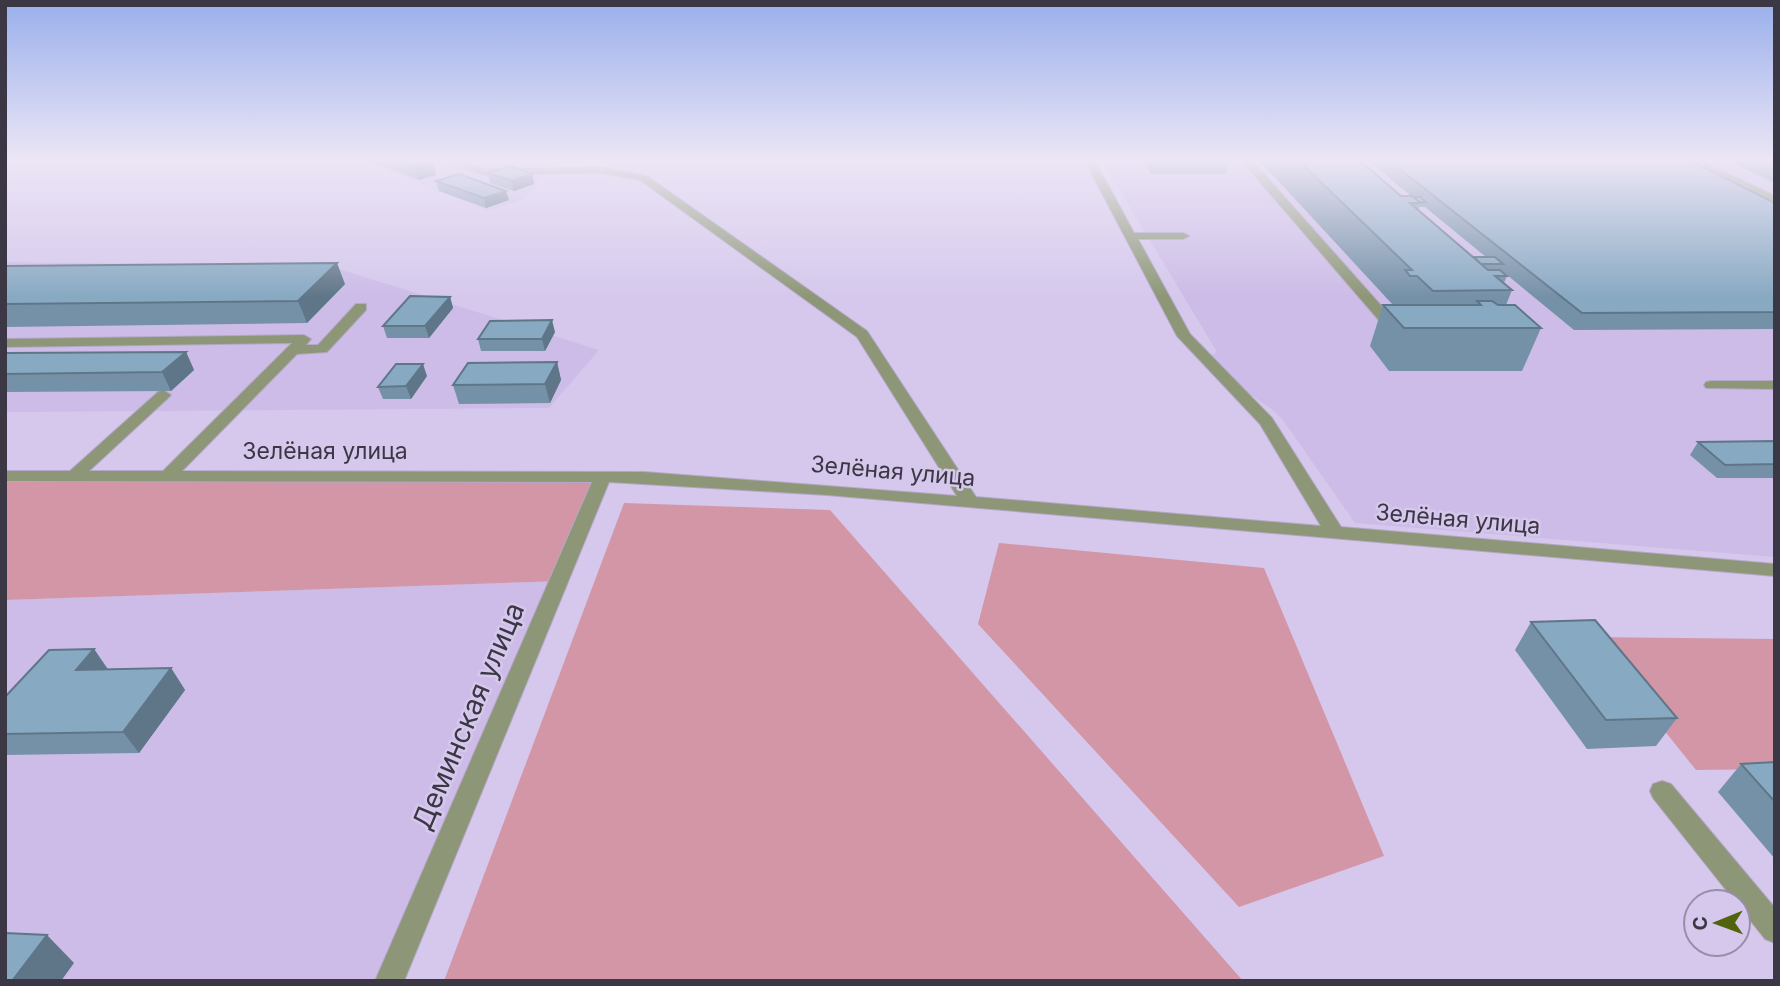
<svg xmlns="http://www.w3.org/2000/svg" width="1780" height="986" font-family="Inter,sans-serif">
<rect width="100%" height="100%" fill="#d5c8ec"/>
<path fill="#ccbce7" d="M357,159H549L546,169L532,191L521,200L488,211Z
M1101,159H1775V557L1355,523L1283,420L1273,410L1245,391L1212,355L1217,352Z
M5,262L329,266L599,350L549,408L5,412Z
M560,581L390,981H5V600Z"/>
<path fill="#d396a6" d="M5,476H603L560,581L5,600Z
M624,503L830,510L1243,981H444Z
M999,543L1264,568L1384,856L1239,907L978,624Z
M1589,637L1775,639V769L1696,770Z"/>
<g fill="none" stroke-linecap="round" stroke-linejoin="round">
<defs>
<path id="minor" d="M440,159H454L484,169L600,167L647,176L867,331L976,497L1321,526L1260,424L1177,336L1084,159H1094L1134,233H1183L1189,236L1183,239H1138L1190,334L1272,418L1341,527L1775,564V576L827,495L609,482L404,981H375L592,482L5,481V471H70L158,392L163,390L171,395L168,398L89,471H163L292,343L5,347V339L304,335L311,339L306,345H318L356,304H366V310L327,352L297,354L182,471L644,472L957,496L857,337L640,180L600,173L483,175Z
M1240,159H1251L1393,319V325H1383Z
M1686,159H1698L1775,196V203Z
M1711,381H1775V389L1706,388L1704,385L1706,382Z
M1662,781L1671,784L1775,908V943L1765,939L1653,798L1650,791L1653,784Z"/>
</defs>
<use href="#minor" stroke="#b3a8c7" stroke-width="2"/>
<use href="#minor" fill="#8d9777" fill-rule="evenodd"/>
</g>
<path fill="#7591a7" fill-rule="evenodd" d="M364,159H432L436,175L419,180Z
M1141,159H1228L1229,160L1226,174H1151Z
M1260,159H1358L1401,196H1411L1367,159H1687L1775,203V329L1574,330L1501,270H1488L1507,276L1504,283L1512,290L1506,305L1541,328L1522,371H1389L1370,346L1383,305H1393L1259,160ZM1419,207H1425L1486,257H1474L1418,210Z
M1724,159H1775V183Z
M488,173L532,174L534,184L514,191L490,183Z
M436,181L506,191L509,200L486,208L439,191Z
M5,266L345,284L307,323L5,327Z
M450,297L453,308L429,338H387L383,326Z
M555,332L545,351H481L478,339Z
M186,352L194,370L171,391L5,392V353Z
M557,362L561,380L550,403L459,404L453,385Z
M427,376L411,399H383L378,387Z
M1775,441V478H1717L1690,455L1698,442Z
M1531,622L1677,718L1656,746L1587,749L1515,650Z
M94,649L108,669L171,668L185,690L139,753L5,755V697Z
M1775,762V859L1718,792L1741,764Z"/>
<path fill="#5f7688" d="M424,159H432L436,175L419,180L415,166Z
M532,174L534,184L514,191L512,181Z
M506,191L509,200L486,208L484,198Z
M337,263L345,284L307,323L298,301Z
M450,297L453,308L429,338L425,326Z
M552,320L555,332L545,351L542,339Z
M186,352L194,370L171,391L162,372Z
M557,362L561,380L550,403L545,384Z
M423,364L427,376L411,399L406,386Z
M94,649L108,670H76Z
M171,668L185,690L139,753L123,732Z
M47,935L74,963L61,981H12Z"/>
<path fill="#88a9c2" stroke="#5f7688" stroke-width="2" d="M395,159H425L432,161L415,166Z
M1152,159H1228L1229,160H1153Z
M1297,159H1358L1401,196H1412L1421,203H1410L1488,270H1500L1507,276H1495L1512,290L1433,291L1417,276H1410L1405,270H1412Z
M1387,159H1687L1775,203V312L1582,313Z
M1761,159H1775V165Z
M509,166L532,174L512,181L488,173Z
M459,174L506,191L484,198L436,181Z
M1414,197H1420L1426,202H1419Z
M1474,257H1495L1503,264H1481Z
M337,263L298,301L5,304V266Z
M410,296L450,297L425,326H383Z
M1477,301H1492L1498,305H1515L1541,328H1404L1383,305H1481Z
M552,320L542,339H478L490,321Z
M186,352L162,372L5,374V353Z
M557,362L545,384L453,385L468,363Z
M396,364H423L406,386L378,387Z
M1775,441V464L1725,465L1698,442Z
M1595,620L1677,718L1606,720L1531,622Z
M94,649L76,670L171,668L123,732L5,734V697L49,650Z
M1775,762V802L1741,764Z
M5,933L47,935L12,981H5Z"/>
<linearGradient id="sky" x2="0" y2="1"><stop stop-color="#99afeb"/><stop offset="0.54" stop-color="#ece6f6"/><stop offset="1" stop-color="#ece6f6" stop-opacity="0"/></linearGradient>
<rect width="1780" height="297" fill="url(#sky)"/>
<g text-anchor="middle" stroke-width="5" stroke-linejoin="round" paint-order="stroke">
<g font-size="23" fill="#3c3745" stroke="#d5c8ec">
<text x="325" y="459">Зелёная улица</text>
<text transform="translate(893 471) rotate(5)" y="8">Зелёная улица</text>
<text transform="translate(1458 519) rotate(5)" y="8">Зелёная улица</text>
</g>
<g font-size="28" fill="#3c3745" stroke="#d5c8ec">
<text transform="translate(468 716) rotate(-67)" y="10">Деминская улица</text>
</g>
</g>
<rect width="1780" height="986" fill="none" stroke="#3c3745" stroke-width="14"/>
<g transform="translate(1717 923) rotate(269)"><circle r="33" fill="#d5c8ec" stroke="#988ea9" stroke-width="2"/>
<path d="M0-5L12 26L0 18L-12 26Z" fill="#51640d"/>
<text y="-10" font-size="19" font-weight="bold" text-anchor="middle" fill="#3c3745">С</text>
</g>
</svg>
